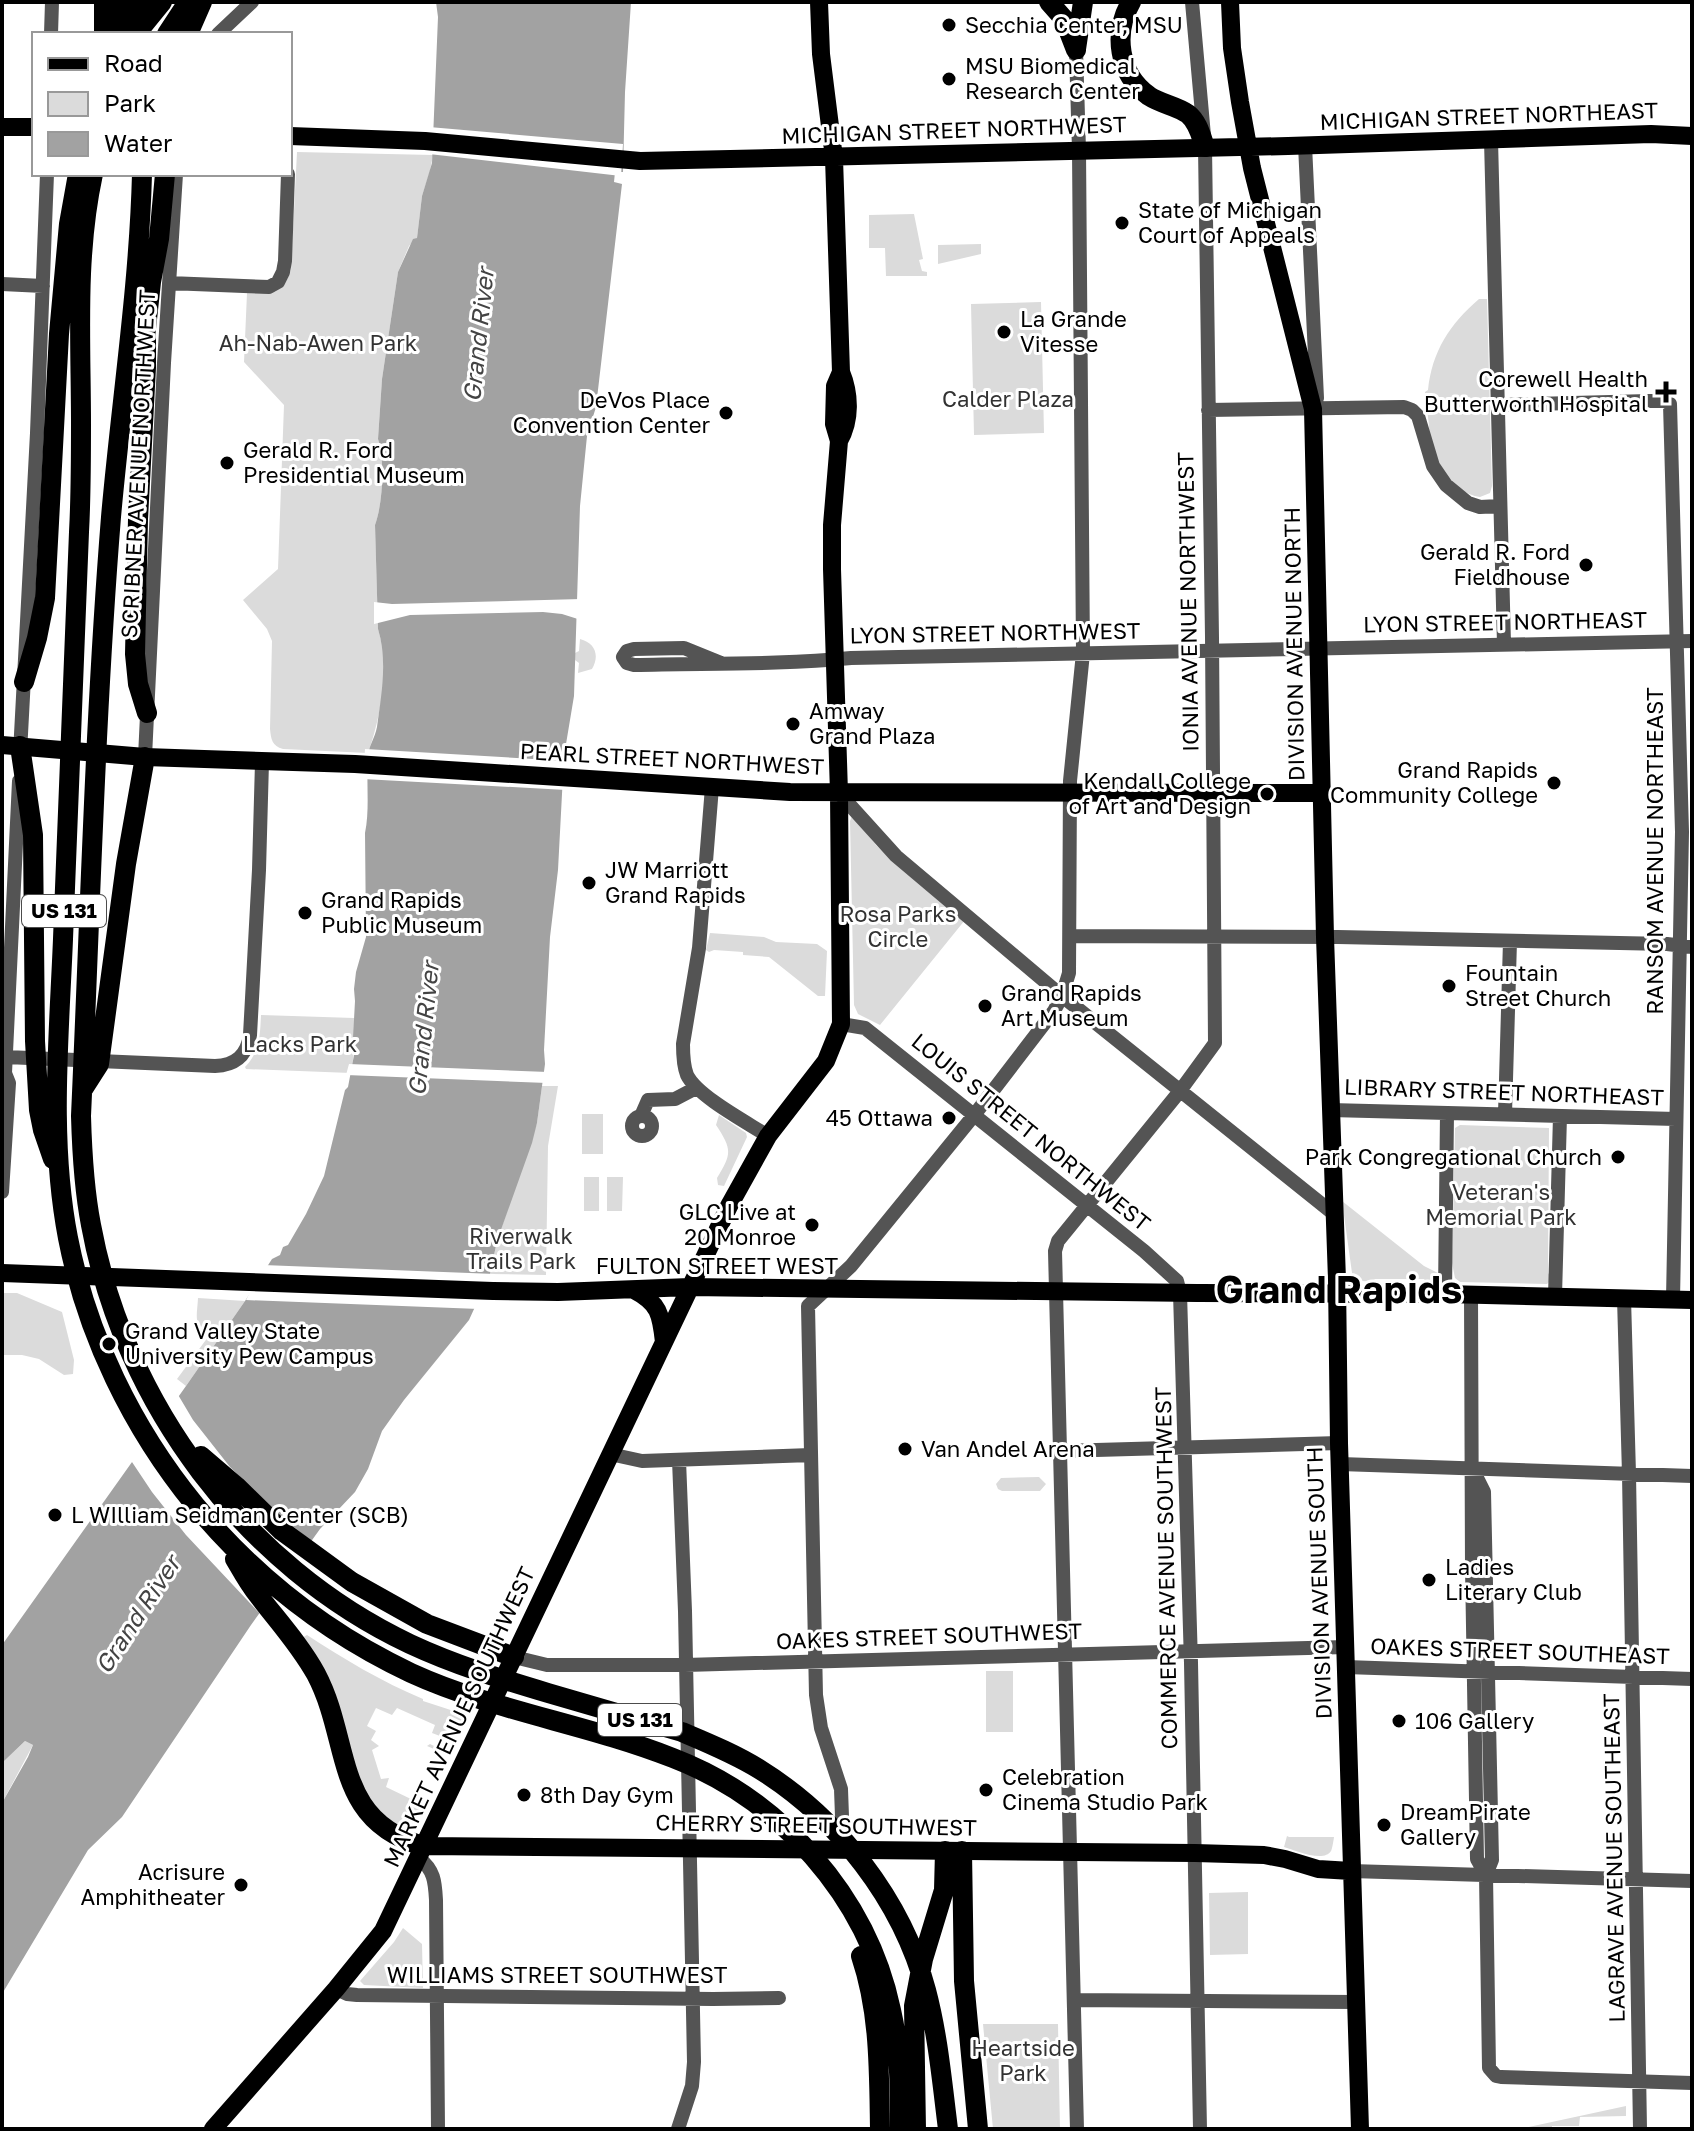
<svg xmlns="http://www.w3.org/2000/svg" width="1694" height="2131" font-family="'Golos Text',sans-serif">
<rect width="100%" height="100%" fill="#fff"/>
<path fill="#dbdbdb" d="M297,152L433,155L430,171L422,196L417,238L409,246L398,272L382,379L378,439C385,460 383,503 375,525L378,629C390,668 381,716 368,753L283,749C272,746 271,739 270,729L272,641L267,629L243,600L278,569L284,405L244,362L247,293C269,294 283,294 291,270Z
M914,214L923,259L919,260L922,271L927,272V276H886L885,248H869V215Z
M981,244V254L938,264V245Z
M1479,299H1487L1492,486L1490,493L1480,497C1452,493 1435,462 1430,437C1429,430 1429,424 1428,417C1427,408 1425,401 1425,392L1428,390C1432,351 1450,324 1479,299Z
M1041,302L1044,433L974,435L971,304Z
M580,639C595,643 600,655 592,669L578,673L579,663L575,660V653L579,651Z
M852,816L856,819L876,845L892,860L965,920L880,1025L858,1014L854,1005L850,821Z
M710,933L764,937L776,942L817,944L827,951L825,996H818L769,957L743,955V952L714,950L709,952L706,950Z
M261,1015L354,1018C354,1038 355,1054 351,1073L246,1069L245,1067C260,1052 260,1035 261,1015Z
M542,1086H558L548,1146L546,1275L490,1274L497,1241L537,1123Z
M582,1114H603V1154H582Z
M719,1115L746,1133L747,1137L724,1186L718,1185L717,1178C732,1154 732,1149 716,1125Z
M1460,1125L1549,1128L1548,1273L1550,1276V1281L1547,1284L1460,1282L1455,1278L1452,1263L1455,1128Z
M584,1177H599V1211H584Z
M607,1177H623L622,1211H607Z
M1342,1201L1424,1266L1438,1273L1439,1277L1435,1282H1426L1424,1279H1375L1372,1282L1353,1280Z
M2,1293H17L62,1312L74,1360L73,1374L64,1375L39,1359L22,1355H2Z
M198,1298L245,1301L186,1386L177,1379L208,1337C193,1323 197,1317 198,1298Z
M1039,1477L1046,1484L1040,1491H1002L998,1489L996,1484L1001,1478Z
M307,1635C344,1659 382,1682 423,1699V1701L466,1715L449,1752H441L427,1746L430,1744L434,1746L440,1736L432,1733L435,1725L397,1708L392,1715L376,1708L367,1726L376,1731L371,1740L379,1746L372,1750L381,1779L389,1778L386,1787L413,1800L415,1797L426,1801L415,1824L409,1828L410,1830H406L389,1821L367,1797L300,1639Z
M986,1671H1013V1732H986Z
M25,1741L33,1745L2,1803V1763Z
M1287,1836L1289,1837H1334C1334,1838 1332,1850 1331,1851C1324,1863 1294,1850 1284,1847Z
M1248,1892V1954L1210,1955L1209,1893Z
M403,1928L422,1944L423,1988L364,1985L360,1981L394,1942Z
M983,2024H1058L1060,2129H993Z
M1626,2106V2116L1580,2117L1579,2126H1552V2129H1519Z"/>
<path fill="#a2a2a2" d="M436,2H631L625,92L623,172H615L614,182L622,184L596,407L587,436L580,506L574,696L564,756L558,870L550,937L544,1050L545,1064L537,1123L532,1143L497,1241L490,1274L469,1320L404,1400L382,1431L368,1469L355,1492L320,1529L251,1625L122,1817L88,1850L2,1994V1803L28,1757L33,1745L25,1741L2,1763V1645L186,1386L245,1301L272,1259L280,1255L283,1247L288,1245L306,1214L324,1176L345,1090L348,1087L355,1050L353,1038L355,1001L354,989L356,972L366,937L365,833C370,808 366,783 368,757C368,747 375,738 377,727C381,697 388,661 378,629L375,525C383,503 385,460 378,439L382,379L398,272L413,239L417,238L422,196L432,163L438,17Z"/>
<path fill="#fff" d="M429,127L623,144L621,176L429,154Z
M581,599V620L562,614L543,612L410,615L374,624V602L392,604Z
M365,749L567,761L566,790L363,779Z
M349,1064L548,1072L547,1083L346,1075Z
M263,1265L495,1274L479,1309L246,1300Z
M177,1393L193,1420L230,1467L281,1517L314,1543L262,1616L186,1535L152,1492L130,1459Z"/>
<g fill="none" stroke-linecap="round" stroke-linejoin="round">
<path stroke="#545454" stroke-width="14" d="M51,34L52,2
M218,34L252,2
M1491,140L1504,644
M1305,145L1317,398L1314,405
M169,283L269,287L278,282L283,272L285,261L288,174
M2,284L43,286
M1498,405L1649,401H1665L1670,404L1682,832L1673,1299
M1208,410L1404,407L1412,410L1418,416L1433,466L1446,485L1468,503L1480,507L1500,506
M721,663L684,648L634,649L627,651L623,657L627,663L634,665C706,663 779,665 851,658L1692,641
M20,753L37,433L47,174
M145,757L164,363L176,174
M712,787L699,948L683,1044C683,1054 683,1065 687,1075C697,1096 748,1123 768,1136
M839,793L896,856L1062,996L1334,1214
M1070,936L1338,937L1667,944L1692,947
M841,1024L865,1028L1144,1251L1177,1281L1180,1293L1191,1663L1200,2129
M6,1057L215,1066C236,1065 247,1055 250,1035L259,870L262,762
M1330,1110L1676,1119
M1505,1114L1510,941
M641,1116L648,1100L675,1099L696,1088
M632 1126a10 10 0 1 1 20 0a10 10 0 1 1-20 0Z
M2,1192L9,1083L5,1073L19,781
M1445,1294L1447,1113
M1471,1294L1472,1568L1477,1859L1486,1875
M1555,1296L1560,1116
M1624,1298L1629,1474L1640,2129
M1061,1451L1339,1443
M610,1454L642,1461L811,1455
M1340,1464L1692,1476
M1472,1468L1484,1492L1492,1860L1486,1875L1489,2068L1496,2076L1501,2077L1692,2083
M514,1657L547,1665H685L1346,1647
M1346,1667L1692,1679
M843,1844L841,1789L821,1728L816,1695L808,1306L851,1266L975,1114L1054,1011L1062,996L1069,973L1070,781L1083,653L1079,150L1076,50
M419,1858C434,1870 435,1881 436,1900L438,2129
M1351,1871L1692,1881
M336,1989L347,1994L357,1995L713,1999L779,1998
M1074,2000L1357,2002
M678,2129L692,2086L694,2062L685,1611L679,1460
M1077,2129L1055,1251L1058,1241L1180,1091L1215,1043L1212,637L1205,147L1192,2"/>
<path stroke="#000" stroke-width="18" d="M819,2L821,54L834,158L841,372C850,394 851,420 839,441
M1230,2L1232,48L1240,102L1252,168L1313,409L1325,937L1337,1280L1339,1443L1360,2129
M2,127H34
M290,136L425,141L640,161L1288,146L1651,134L1692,136
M2,745L145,757L355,764L790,792L1322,793
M2,1273L493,1291L558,1292L690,1287L1197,1293L1445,1294L1692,1300
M634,1290C659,1303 661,1314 664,1342
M423,1846L1195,1853L1264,1855L1285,1859L1318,1869L1351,1871
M213,2129L336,1989L383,1931L729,1206L768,1136L826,1061L841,1024L839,793L832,569V525L839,441L834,424L835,386L841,372"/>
<path stroke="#000" stroke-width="20" d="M104,2V34
M119,2L124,34
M139,2L140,34
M1049,2L1064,19L1076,50
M1131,2C1113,33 1118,74 1149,96C1161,104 1177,106 1188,114C1198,122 1201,136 1205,147
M136,34L162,2
M167,34L188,2
M188,34L202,2
M1076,49L1083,2
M93,174C75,257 81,340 81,424C81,460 81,496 79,532C74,668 68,803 63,939C59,1038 49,1140 68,1238C87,1335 132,1428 195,1505C254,1576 328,1634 411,1673C494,1711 587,1724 673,1758C780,1799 867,1896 891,2010C900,2049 900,2089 900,2129
M142,174C139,289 121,403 111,517C95,717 90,916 81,1116C82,1152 84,1189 91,1225C124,1404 245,1566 410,1644C455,1665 501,1679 548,1693C592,1706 637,1719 682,1732C708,1743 735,1754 759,1769C838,1818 902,1900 926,1990C938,2035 942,2082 948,2129
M146,336V367L138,519L135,654L138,684L147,713
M144,347L151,282L159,239L165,174
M24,682L37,638L45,598L59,334L69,224L78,174
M20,746L33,835L35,1041L39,1110L43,1130L53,1159
M83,1089L99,1064L126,864L145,757
M201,1456L236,1486L282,1531L352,1582L427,1624L514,1657
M235,1559C242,1571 249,1584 258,1595C278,1621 300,1645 316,1674C352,1742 332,1820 423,1846
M962,1851L964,1981L978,2129
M861,1956C880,2012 879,2071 880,2129
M916,2129L914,2006L923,1959L944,1890L945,1851"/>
</g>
<g fill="#000" stroke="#fff" stroke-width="3">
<circle cx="949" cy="25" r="8"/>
<circle cx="949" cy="79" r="8"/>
<circle cx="1122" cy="223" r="8"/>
<circle cx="1004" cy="332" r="8"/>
<path d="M1662 380h8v8h8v8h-8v8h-8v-8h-8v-8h8z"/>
<circle cx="726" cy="413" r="8"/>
<circle cx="227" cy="463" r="8"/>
<circle cx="1586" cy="565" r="8"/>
<circle cx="793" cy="724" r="8"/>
<circle cx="1554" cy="783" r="8"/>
<circle cx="1267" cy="794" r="8"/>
<circle cx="589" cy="883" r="8"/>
<circle cx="305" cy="913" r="8"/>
<circle cx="1449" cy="986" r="8"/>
<circle cx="985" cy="1006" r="8"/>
<circle cx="949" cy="1118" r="8"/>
<circle cx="1618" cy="1157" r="8"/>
<circle cx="812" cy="1225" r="8"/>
<circle cx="109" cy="1344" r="8"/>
<circle cx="905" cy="1449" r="8"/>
<circle cx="55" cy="1515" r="8"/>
<circle cx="1429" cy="1580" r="8"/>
<circle cx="1399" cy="1721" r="8"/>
<circle cx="986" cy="1790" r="8"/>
<circle cx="524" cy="1795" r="8"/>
<circle cx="1384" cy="1825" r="8"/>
<circle cx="241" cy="1885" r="8"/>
</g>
<g text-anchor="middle" stroke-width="6" stroke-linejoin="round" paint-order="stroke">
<g fill="#fff" stroke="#4c4c4c" stroke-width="2">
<rect x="22" y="895" width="84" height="32" rx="6"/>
<rect x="598" y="1704" width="84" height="32" rx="6"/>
</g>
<g font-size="20" font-weight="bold" fill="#000">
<text x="64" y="918">US 131</text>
<text x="640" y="1727">US 131</text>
</g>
<g font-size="22" fill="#000" stroke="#fff" text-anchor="start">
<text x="965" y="33">Secchia Center, MSU</text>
<text x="965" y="74">MSU Biomedical<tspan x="965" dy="25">Research Center</tspan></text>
<text x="1138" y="218">State of Michigan<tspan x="1138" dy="25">Court of Appeals</tspan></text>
<text x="1020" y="327">La Grande<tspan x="1020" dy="25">Vitesse</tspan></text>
<text x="1648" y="387" text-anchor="end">Corewell Health<tspan x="1648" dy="25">Butterworth Hospital</tspan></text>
<text x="710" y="408" text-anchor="end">DeVos Place<tspan x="710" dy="25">Convention Center</tspan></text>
<text x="243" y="458">Gerald R. Ford<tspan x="243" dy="25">Presidential Museum</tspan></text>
<text x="1570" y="560" text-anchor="end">Gerald R. Ford<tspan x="1570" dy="25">Fieldhouse</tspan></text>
<text x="809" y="719">Amway<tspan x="809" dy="25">Grand Plaza</tspan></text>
<text x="1538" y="778" text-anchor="end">Grand Rapids<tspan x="1538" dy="25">Community College</tspan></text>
<text x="1251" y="789" text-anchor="end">Kendall College<tspan x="1251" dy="25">of Art and Design</tspan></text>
<text x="605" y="878">JW Marriott<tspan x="605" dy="25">Grand Rapids</tspan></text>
<text x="321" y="908">Grand Rapids<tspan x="321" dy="25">Public Museum</tspan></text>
<text x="1465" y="981">Fountain<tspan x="1465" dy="25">Street Church</tspan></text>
<text x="1001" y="1001">Grand Rapids<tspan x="1001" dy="25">Art Museum</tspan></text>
<text x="933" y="1126" text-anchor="end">45 Ottawa</text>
<text x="1602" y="1165" text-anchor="end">Park Congregational Church</text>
<text x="796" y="1220" text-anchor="end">GLC Live at<tspan x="796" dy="25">20 Monroe</tspan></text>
<text x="125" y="1339">Grand Valley State<tspan x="125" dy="25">University Pew Campus</tspan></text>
<text x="921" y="1457">Van Andel Arena</text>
<text x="71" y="1523">L WIlliam Seidman Center (SCB)</text>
<text x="1445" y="1575">Ladies<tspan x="1445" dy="25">Literary Club</tspan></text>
<text x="1415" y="1729">106 Gallery</text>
<text x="1002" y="1785">Celebration<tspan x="1002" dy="25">Cinema Studio Park</tspan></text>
<text x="540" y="1803">8th Day Gym</text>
<text x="1400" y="1820">DreamPirate<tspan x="1400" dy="25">Gallery</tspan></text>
<text x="225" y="1880" text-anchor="end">Acrisure<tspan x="225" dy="25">Amphitheater</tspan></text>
</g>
<g font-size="22" fill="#000" stroke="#fff">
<text transform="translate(1489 116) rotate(-2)" y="8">MICHIGAN STREET NORTHEAST</text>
<text transform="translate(954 130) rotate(-2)" y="8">MICHIGAN STREET NORTHWEST</text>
<text transform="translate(138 464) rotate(-87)" y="8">SCRIBNER AVENUE NORTHWEST</text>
<text transform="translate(1188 602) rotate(-91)" y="8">IONIA AVENUE NORTHWEST</text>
<text transform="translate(1505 622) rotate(-1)" y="8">LYON STREET NORTHEAST</text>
<text transform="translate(995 633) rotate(-1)" y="8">LYON STREET NORTHWEST</text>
<text transform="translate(1294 644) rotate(-91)" y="8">DIVISION AVENUE NORTH</text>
<text transform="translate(672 759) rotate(3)" y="8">PEARL STREET NORTHWEST</text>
<text transform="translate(1655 851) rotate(-90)" y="8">RANSOM AVENUE NORTHEAST</text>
<text transform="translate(1504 1092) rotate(2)" y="8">LIBRARY STREET NORTHEAST</text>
<text transform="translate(1031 1132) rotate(39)" y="8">LOUIS STREET NORTHWEST</text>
<text x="717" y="1274">FULTON STREET WEST</text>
<text transform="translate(1166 1568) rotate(-91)" y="8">COMMERCE AVENUE SOUTHWEST</text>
<text transform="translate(1319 1583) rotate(-92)" y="8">DIVISION AVENUE SOUTH</text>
<text transform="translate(929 1636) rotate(-2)" y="8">OAKES STREET SOUTHWEST</text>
<text transform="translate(1520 1651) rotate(2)" y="8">OAKES STREET SOUTHEAST</text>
<text transform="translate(459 1717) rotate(-65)" y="8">MARKET AVENUE SOUTHWEST</text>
<text transform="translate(816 1825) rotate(1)" y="8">CHERRY STREET SOUTHWEST</text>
<text transform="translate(1614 1858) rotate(-91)" y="8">LAGRAVE AVENUE SOUTHEAST</text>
<text x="557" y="1983">WILLIAMS STREET SOUTHWEST</text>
</g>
<g font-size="22" fill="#323232" stroke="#fff">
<text x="318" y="351">Ah-Nab-Awen Park</text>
<text x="1008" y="407">Calder Plaza</text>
<text x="898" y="922">Rosa Parks<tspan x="898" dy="25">Circle</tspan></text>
<text x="300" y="1052">Lacks Park</text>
<text x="1501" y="1200">Veteran's<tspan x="1501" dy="25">Memorial Park</tspan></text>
<text x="521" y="1244">Riverwalk<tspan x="521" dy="25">Trails Park</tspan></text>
<text x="1023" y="2056">Heartside<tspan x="1023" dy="25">Park</tspan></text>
</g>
<g font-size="24" font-style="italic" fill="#434343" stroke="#fff">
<text transform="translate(479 335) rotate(-84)" y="8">Grand River</text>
<text transform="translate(424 1029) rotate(-84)" y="8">Grand River</text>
<text transform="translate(138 1615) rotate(-57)" y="8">Grand River</text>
</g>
<g font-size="38" font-weight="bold" fill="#000" stroke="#fff">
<text x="1339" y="1303">Grand Rapids</text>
</g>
</g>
<rect width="1694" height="2131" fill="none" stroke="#000000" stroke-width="8"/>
<rect x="32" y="32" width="260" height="144" fill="#ffffff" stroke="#999999" stroke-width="2"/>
<rect x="48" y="58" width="40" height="12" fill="#000000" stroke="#999999" stroke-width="2"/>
<text x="104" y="72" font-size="24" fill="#000000">Road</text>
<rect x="48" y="92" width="40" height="24" fill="#dbdbdb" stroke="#999999" stroke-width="2"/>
<text x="104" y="112" font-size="24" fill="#000000">Park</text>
<rect x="48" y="132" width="40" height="24" fill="#a2a2a2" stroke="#999999" stroke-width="2"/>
<text x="104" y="152" font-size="24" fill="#000000">Water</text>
</svg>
